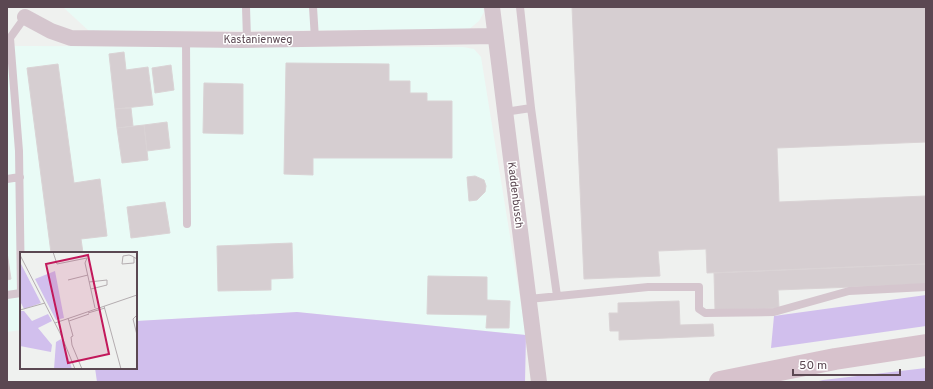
<svg xmlns="http://www.w3.org/2000/svg" width="933" height="389" font-family="Overpass,sans-serif">
<rect width="100%" height="100%" fill="#eff1ef"/>
<path fill="#e9fbf6" d="M63,7H483L484,12L479,21L468,30L89,31Z
M7,46L463,47L474,49L481,57L526,335L297,312L136,321V253H21V330L7,332Z"/>
<path fill="#d1bfed" d="M926,295V326L771,348L774,316Z
M297,312L526,335L525,382H97L95,368H136V321Z
M926,368V382H815L823,380Z"/>
<path fill="#d6ced1" stroke="#dad3d5" d="M572,7H926V142L777,148L779,202L926,196V264L707,273L706,249L658,251L660,276L584,279Z
M124,52L126,70L148,67L153,105L115,109L109,54Z
M286,63L389,64V81H410V93H427V101H452V158H313V175L284,174Z
M58,64L74,183L100,179L107,236L81,239L83,253H51L27,68Z
M171,65L174,90L155,93L152,68Z
M204,83L243,84V134L203,133Z
M131,108L133,126L117,128L115,109Z
M167,122L170,148L147,151L144,125Z
M144,125L148,160L122,163L117,128Z
M475,176L484,180L486,186L485,192L477,200L469,201L467,177Z
M165,202L170,233L131,238L127,207Z
M292,243L293,278L271,279V290L218,291L217,246Z
M7,252L11,279L7,280Z
M926,264V284L778,290L779,308L715,310L714,273Z
M428,276L487,277V300L510,301L509,328H486L487,315L427,314Z
M679,301L680,325L713,324L714,336L619,340V331H610L609,313H618V303Z"/>
<g fill="none" stroke-linecap="round" stroke-linejoin="round">
<path stroke="#d5c6ce" stroke-width="8" d="M246,7L247,39
M313,7L315,39
M186,39L187,224
M531,108L557,296
M505,112L531,108L520,7
M7,179L20,177
M7,295L21,293L19,151L10,38L25,17
M529,299L648,287H699V309L705,313L774,312L849,291L926,287"/>
<path stroke="#d5c6ce" stroke-width="16" d="M492,7L539,382
M25,17L51,31L71,38L242,40L495,36"/>
<path stroke="#d7c2cc" stroke-width="22" d="M720,382L835,359L926,345"/>
</g>
<g text-anchor="middle" stroke-width="3" stroke-linejoin="round" paint-order="stroke">
<g font-size="11" fill="#5b4852" stroke="#fff">
<text x="258" y="43">Kastanienweg</text>
<text transform="translate(516 195) rotate(83)" y="4">Kaddenbusch</text>
</g>
</g>
<g transform="translate(20 252)">
<rect width="117" height="117" fill="#eff1ef"/>
<path d="M0,10L21,51L4,57L0,49ZM35,19L44,66L36,68L15,27ZM0,59H4L12,69L28,62L32,69L18,76L32,93L31,100L0,94ZM41,87L46,99L52,117H34L36,90Z" fill="#d1bfed"/>
<path fill="none" stroke="#b4adb0" stroke-width="1" d="M33,0L37,12L67,6L65,11L75,56M0,3L42,85L55,117M114,5V11L102,12L103,4L109,3L112,4L117,7M48,28L68,23M69,30L87,28V33L71,37M84,54L101,117M0,58L25,51M68,61L85,56M117,63L113,67L117,83M48,66L53,84L51,85L52,93L62,117M49,69L69,62M35,71L117,43"/>
<path fill="#c2185b" fill-opacity="0.15" stroke="#c2185b" stroke-width="2" d="M68,3L89,102L48,111L26,12Z"/>
<rect width="117" height="117" fill="none" stroke="#5b4852" stroke-width="2"/>
</g>
<rect width="933" height="389" fill="none" stroke="#5b4852" stroke-width="16"/>
<path d="M793 369v6h107v-6" fill="none" stroke="#5b4852" stroke-width="2"/>
<text x="799" y="369" font-size="12" fill="#5b4852" stroke="#ffffff" stroke-width="3" paint-order="stroke">50 m</text>
</svg>
